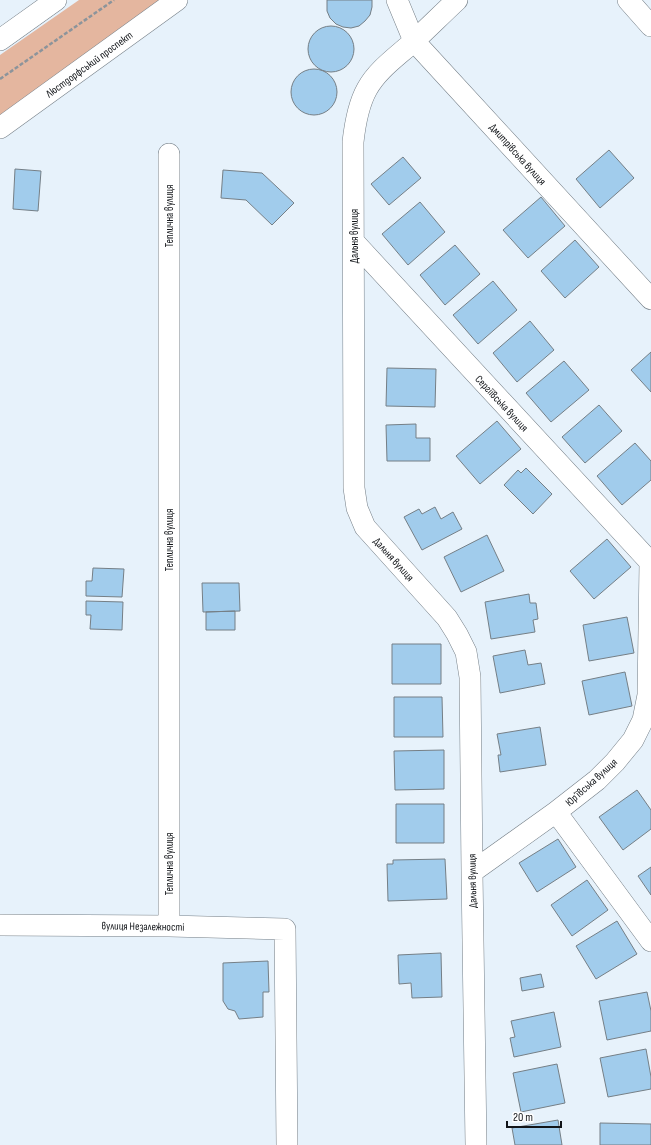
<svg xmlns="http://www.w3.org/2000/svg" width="651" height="1145" font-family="'Sofia Sans Condensed',sans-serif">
<rect width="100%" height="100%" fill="#e7f2fb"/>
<path fill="#e4b69f" d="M79,0H160L0,118V55Z"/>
<path fill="#a1ccec" stroke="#757f86" d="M327,0H372V7L370,15L365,21L359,26L351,28L343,27L336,24L330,18L327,11Z
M308 49a23 23 0 1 1 46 0a23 23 0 1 1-46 0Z
M291 92a23 23 0 1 1 46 0a23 23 0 1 1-46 0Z
M609,150L634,178L600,208L576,179Z
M403,157L421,178L389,205L371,184Z
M15,169L41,171L38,211L13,209Z
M223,170L262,173L294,203L272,225L246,200L221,198Z
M541,197L565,226L528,258L503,230Z
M420,202L445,232L408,265L382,234Z
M575,240L599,267L565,298L541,271Z
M455,245L480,274L445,305L420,275Z
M493,281L517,310L478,344L453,315Z
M530,321L554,350L517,382L493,353Z
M651,352V392L631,370Z
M564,361L589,390L551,422L526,393Z
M387,368L436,369L435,407L386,406Z
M599,405L622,431L585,463L562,437Z
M497,421L521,449L480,484L456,456Z
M416,424V438H430V461H387L386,425Z
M635,443L651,461V480L622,505L597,476Z
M526,468L552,494L533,514L504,485L518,470L521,473Z
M435,507L441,519L453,512L462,529L422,550L404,517L419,509L422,514Z
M487,535L504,571L461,592L444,557Z
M607,539L631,567L594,599L570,571Z
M93,568L124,569L122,597L86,596V581H92Z
M202,583H239L240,611L203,612Z
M529,594L530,603H536L538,619L533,620L535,632L491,639L485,602Z
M86,601L123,602L122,630L90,629L91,615H86Z
M235,611V630H206V612Z
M627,617L634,653L589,661L583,625Z
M392,644H441V684H392Z
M525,650L528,665L541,663L545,684L500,693L493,656Z
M625,672L632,706L589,715L582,681Z
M394,697H442L443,737H394Z
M540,727L546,765L500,772L498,755H501L497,734Z
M444,750V789L395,790L394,751Z
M637,790L651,810V829L623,850L599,817Z
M396,804H444V843H396Z
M558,839L576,867L537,892L519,863Z
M445,859L447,899L388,901L387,864H393V860Z
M651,867V895L638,876Z
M587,880L608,910L572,936L551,905Z
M617,921L637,954L596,979L576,946Z
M441,953L442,997L412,998L411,983L399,984L398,955Z
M268,961L269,992H263V1017L239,1019L235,1011L228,1009L223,1001V963Z
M541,974L544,987L522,991L520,978Z
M647,992L651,1011V1031L607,1040L599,1001Z
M554,1012L561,1047L514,1057L510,1038L515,1037L511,1021Z
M646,1049L651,1077V1089L608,1097L600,1058Z
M557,1064L565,1103L521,1112L513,1073Z
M558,1120L562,1145H515L512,1128Z
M600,1123L651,1124V1145H600Z"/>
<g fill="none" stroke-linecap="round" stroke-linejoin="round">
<defs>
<path id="minor" d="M397,0L414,41L651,299
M457,0C442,14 429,27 414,41C398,56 378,69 367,89C358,105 355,124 353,142L354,488L357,508L365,527L447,618L457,634L466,652L470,677L472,872L476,1145
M628,0L651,26
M0,40L56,0
M0,128L177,0
M354,242L651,563
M556,812L651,941
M472,872L556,812L597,780L615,762L633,740L643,720L648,695L650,563
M0,925L169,926L285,929L287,1145
M169,926V154"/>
</defs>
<use href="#minor" stroke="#757f87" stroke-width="22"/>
<path stroke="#8c949b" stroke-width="2.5" stroke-dasharray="4 2" stroke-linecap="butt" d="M0,79L114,0"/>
<use href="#minor" stroke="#fff" stroke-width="21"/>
</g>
<g text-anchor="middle" stroke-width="3" stroke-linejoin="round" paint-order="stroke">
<g font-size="11" fill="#121519" stroke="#fff">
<text transform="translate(89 64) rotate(-36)" y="4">Люстдорфський проспект</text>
<text transform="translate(518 154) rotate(48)" y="4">Дмитрівська вулиця</text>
<text transform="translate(169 216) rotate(-90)" y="4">Теплична вулиця</text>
<text transform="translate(354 236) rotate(-90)" y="4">Дальня вулиця</text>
<text transform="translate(502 403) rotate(47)" y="4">Сергіївська вулиця</text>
<text transform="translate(169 540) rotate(-90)" y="4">Теплична вулиця</text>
<text transform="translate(394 559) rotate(48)" y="4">Дальня вулиця</text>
<text transform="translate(591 782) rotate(-42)" y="4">Юрʼївська вулиця</text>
<text transform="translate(169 864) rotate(-90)" y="4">Теплична вулиця</text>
<text transform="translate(472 881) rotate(-91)" y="4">Дальня вулиця</text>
<text transform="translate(143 926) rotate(1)" y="4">вулиця Незалежності</text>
</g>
</g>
<path d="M507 1121v6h54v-6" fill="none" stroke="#121519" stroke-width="2"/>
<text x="513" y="1121" font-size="12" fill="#121519" stroke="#ffffff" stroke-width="3" paint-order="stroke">20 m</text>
</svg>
